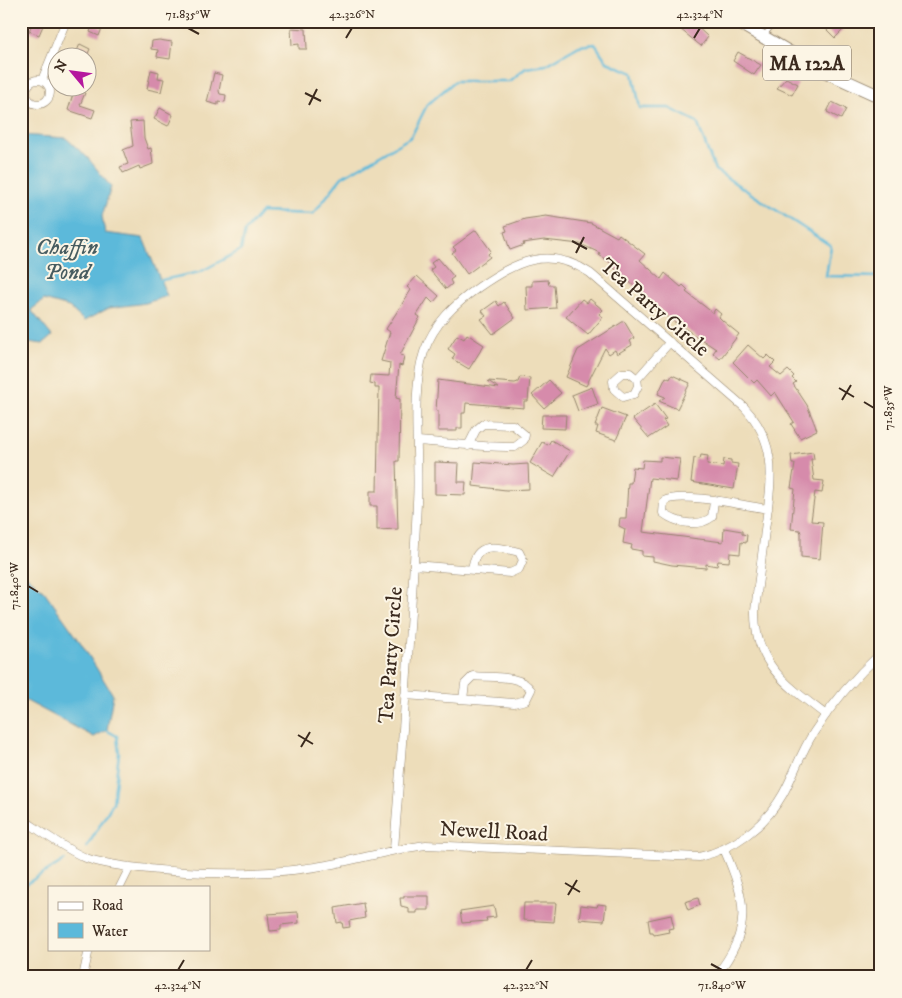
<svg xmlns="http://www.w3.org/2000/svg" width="902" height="998" font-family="'IM FELL DW Pica',serif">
<rect width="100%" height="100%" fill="#fcf5e5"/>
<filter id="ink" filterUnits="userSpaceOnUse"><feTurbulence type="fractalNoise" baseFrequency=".02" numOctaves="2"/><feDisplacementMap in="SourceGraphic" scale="10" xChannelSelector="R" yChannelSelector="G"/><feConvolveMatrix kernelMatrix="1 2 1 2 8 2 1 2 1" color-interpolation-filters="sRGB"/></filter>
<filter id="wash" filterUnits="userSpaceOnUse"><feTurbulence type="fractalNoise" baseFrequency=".0096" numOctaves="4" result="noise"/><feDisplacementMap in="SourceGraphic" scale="20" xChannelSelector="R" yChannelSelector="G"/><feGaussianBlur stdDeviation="1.12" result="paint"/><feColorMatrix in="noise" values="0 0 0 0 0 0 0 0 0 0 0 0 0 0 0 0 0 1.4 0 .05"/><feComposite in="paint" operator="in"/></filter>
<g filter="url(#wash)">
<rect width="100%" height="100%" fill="#edddba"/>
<path fill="#5cb9da" stroke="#4c727c" d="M21,135L66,138L88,158L111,187L102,216L105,233L143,238L167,296L146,303L109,308L84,321L69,307L44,300L31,310L52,336L43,344L21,341Z
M21,571L44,591L81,643L113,695L107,730L94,737L21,698Z"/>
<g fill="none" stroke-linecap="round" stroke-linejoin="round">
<path stroke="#5cb9da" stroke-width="2.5" d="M157,281L200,272L241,250L245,231L261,212L313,214L342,177L411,137L427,105L455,81H509L526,68L546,65L579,46L595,44L607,62L633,73L640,108H669L697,122L715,170L831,246L826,276L881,277
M87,847L113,803L119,753L117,736L104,729
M21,887L65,860"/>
</g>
<g id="blocks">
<path fill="#d68bab" d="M33,21H45L39,35L29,31Z
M686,21H691L708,37L701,46L680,29Z
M832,21L843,30L835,38L825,28Z
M93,24L102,28L99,36L90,32Z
M291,28L306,29L307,49H299V44L292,45Z
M159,40L172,42L170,59L157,57L158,50L151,49L152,41Z
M80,44L90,49L86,58H74Z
M738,52L761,65L754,75L733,61Z
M151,70L159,72L158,78L164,79L161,92L147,89Z
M214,73L222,75L219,91L220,94L226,95L225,102L218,101V105L207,102Z
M786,78L798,84L792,95L777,88Z
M75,88L85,93L80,105L95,110L92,118L68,110Z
M832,102L846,109L841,119L827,112Z
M160,108L173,115L168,126L154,119Z
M143,121L144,138L148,149L151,148L153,164L140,169L139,166L123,173L120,167L128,164L123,150L133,146L130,122Z
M546,216L591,223L617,237L619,234L645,254L640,260L661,279L665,273L681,287L683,285L688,290L686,292L713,313L715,309L721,314L719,317L723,321L739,334L720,359L713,353L716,349L670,319L613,267L614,265L599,255L600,253L580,244L544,240L523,243L524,245L510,250L504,232L507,231L505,226L525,219Z
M476,230L491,251L488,254L490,257L467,274L452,253L456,250L453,247Z
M438,258L454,277L450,280L452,284L446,289L430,270L434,267L431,263Z
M417,276L439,296L433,303L428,298L417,315L420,317L400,355L404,356L402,366L399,365L396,398L400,399L399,461H396L398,529L377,530V506H370V491H377L379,388H375V384L370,383L371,375L389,376L390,363L381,361L390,332L386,329L411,290L407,287Z
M548,280L549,285H554L556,308L527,310L526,286H532V281Z
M582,299L587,303L590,299L603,310L599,314L603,317L588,335L566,317Z
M496,301L499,306L504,302L515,318L493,334L481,319L486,316L482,311Z
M624,321L634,338L630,341L632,345L617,354L615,350L609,354L605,348L586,386L566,377L578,350Z
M467,334L484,345L469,369L452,359L455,354L448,349L457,335L464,339Z
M748,345L764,359L768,355L775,362L770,367L781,376L788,370L794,376L792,378L796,382L793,384L807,405L817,430L800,438L791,424L794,422L775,392L771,396L757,380L754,383L733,362Z
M672,375L690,383L677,409L659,401L665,397L658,394L666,377L670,379Z
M520,377L530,378L528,401H524V408L466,403L465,413H462V428H457V431H438V411H436L438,380L499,388L488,381L515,383L518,382Z
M549,380L561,393L544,408L532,395Z
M592,387L598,404L578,411L572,395Z
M655,404L666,419L663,420L667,426L649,438L633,419Z
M602,408L626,417L616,440L596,433L598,426H595Z
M542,415H566L565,429L541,428Z
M551,440L570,451L554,477L530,463L542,442L548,445Z
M813,452L814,459H811L814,480L824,481L822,493L815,492L811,521L823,522L820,559L801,557V533L800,530L791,529L795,489L791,488L795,464H792L791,455Z
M701,455L708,456L707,464L723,466L724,459L731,460V463L738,464L734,489L691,482L694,458L700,459Z
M660,457L680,459L677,481L650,478L643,532L723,542L724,528L742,531V534L747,535L746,543L741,542L740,554L730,553L729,562L718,561L717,566L706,564V568L672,565L653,561V557L642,556V551L631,549L632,545L623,543L625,529L619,526L620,518H626L628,483H631L633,467L642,468L643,460L660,461Z
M435,462L459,463L458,482H466L465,495L435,494Z
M475,462L513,465L528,464L529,489L506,490L473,486Z
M404,896H429V910H417V913H409V908L401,906L400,898H404Z
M698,898L700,905L688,910L685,902Z
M363,903L365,918L349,921L350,927L343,928L342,922L337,923L335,908Z
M524,903H556L554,922L523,920Z
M598,904L606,905L604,921L579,919L581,905L597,907Z
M494,906L496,917L486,918L487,921L462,923L460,911Z
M298,912L299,923L281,925V930L270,931L268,914Z
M671,915L674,928L668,929L669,932L654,935L653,932H650L648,920Z"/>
</g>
</g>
<g filter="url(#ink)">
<use href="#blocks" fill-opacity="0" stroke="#94846c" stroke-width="1"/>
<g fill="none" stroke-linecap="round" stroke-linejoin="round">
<defs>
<path id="service" d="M764,36L775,21"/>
<path id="minor" d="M26 92a12 12 0 1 1 24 0a12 12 0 1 1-24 0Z
M42,80L66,21
M637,379L630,373H622L613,381L614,389L623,397L634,394L638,386L637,379L670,342
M418,441C451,444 483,447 515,447L524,440L525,435L513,425L483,424L476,430L468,446
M714,501L712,517C698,528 676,523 663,513L664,501C680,491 746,506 768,509
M414,565L510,573L519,569L523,560L519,552C496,546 475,541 472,570
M405,695L514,703L526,700L531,690C520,674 492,678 473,676L465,684L463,699
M21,818C42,832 63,848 86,858C103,864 121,866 139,868C201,875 271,876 333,864C364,858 394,849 426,845L699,857C734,849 765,826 783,794C794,774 801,752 814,732C832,704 856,676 881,653
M394,849C403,733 412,618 417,502C420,458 410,393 424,352C434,323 455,304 479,287C516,262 547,245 590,273L744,407C780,445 771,482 765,530C762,557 758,584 755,611C754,664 788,686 826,715
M120,887L130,867
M83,977L89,949
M715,977C753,929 747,902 724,849"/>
<path id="primary" d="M736,21L813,66L881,97"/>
</defs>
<use href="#service" stroke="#94846c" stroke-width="5.5"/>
<use href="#minor" stroke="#94846c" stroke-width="9"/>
<use href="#primary" stroke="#94846c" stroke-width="14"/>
<use href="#service" stroke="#fff" stroke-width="4"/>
<use href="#minor" stroke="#fff" stroke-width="8"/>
<use href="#primary" stroke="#fff" stroke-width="12"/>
</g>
</g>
<path fill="none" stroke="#3b2a1e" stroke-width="2" d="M188,28L199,34M346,38L352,28M694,38L700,28M305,93L321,101M309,105L317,89M572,241L587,249M576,253L584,237M839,388L854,397M842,400L851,385M864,402L874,408M28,586L38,592M298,735L313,744M301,747L310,732M565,883L580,892M568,895L577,880M711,964L722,970M178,970L184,960M526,970L532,960"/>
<g text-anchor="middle" stroke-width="4" stroke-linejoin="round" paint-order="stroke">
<rect fill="#fcf5e5" stroke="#75675a" stroke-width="1" x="763" y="45.5" width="88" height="35" rx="4"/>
<g font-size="20" font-weight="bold" fill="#3b2a1e">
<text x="807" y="70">MA 122A</text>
</g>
<g font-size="21" fill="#3b2a1e" stroke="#fcf5e5">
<text transform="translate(655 307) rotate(41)" y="7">Tea Party Circle</text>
<text transform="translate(390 655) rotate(-86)" y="7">Tea Party Circle</text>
<text transform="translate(494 831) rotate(3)" y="7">Newell Road</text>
</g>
<g font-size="22" font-style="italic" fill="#475c60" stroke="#fcf5e5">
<text x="67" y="254">Chaffin<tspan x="67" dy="25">Pond</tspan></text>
</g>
</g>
<rect width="902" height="998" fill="none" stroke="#fcf5e5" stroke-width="55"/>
<rect x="48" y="886" width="162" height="65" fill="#fcf5e5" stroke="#afa495"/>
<rect x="58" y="902" width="25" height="8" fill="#ffffff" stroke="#afa495"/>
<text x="92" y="910" font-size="15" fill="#3b2a1e">Road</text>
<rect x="58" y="923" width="25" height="15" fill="#5cb9da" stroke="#afa495"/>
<text x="92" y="936" font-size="15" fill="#3b2a1e">Water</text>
<g transform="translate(72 72) rotate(299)"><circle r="24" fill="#fcf5e5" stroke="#afa495"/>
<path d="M0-4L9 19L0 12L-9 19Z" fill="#b5179e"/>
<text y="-8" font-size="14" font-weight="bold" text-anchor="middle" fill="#3b2a1e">N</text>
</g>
<rect x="28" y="28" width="846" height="942" fill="none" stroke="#3b2a1e" stroke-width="2"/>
<g font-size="12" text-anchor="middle" fill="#3b2a1e">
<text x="188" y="18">71.835°W</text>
<text x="352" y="18">42.326°N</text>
<text x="700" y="18">42.324°N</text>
<text transform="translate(888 408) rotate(-90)" y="4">71.835°W</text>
<text transform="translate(14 586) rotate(-90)" y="4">71.840°W</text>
<text x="178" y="989">42.324°N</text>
<text x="526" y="989">42.322°N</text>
<text x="722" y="989">71.840°W</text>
</g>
</svg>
